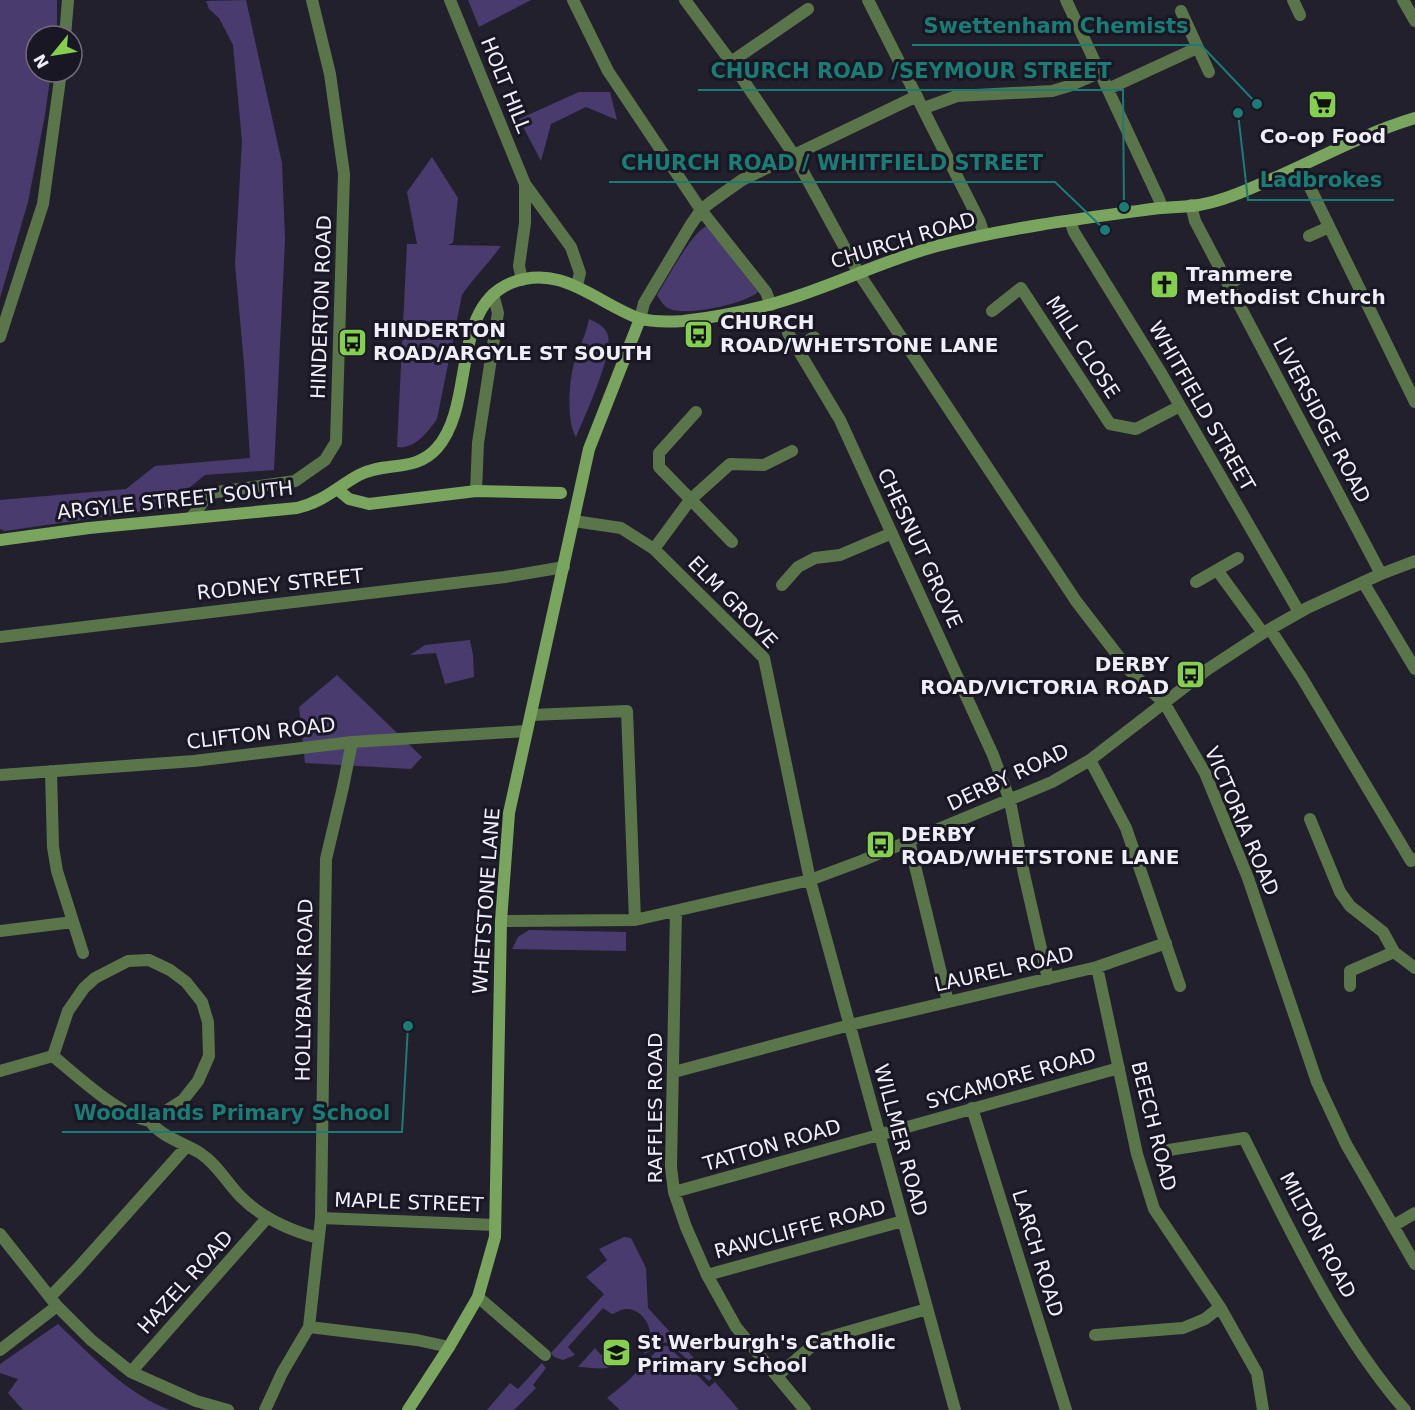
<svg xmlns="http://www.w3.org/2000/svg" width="1415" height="1410" font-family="'DejaVu Sans',sans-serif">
<rect width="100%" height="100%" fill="#23202e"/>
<path fill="#493b6e" d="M0,0H57V36H36V72H51L45,115L28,202L0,298Z
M246,0L282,163L285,240L274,470L205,475L164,508L5,531L0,529V500L126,489L155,466L250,458L244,364L235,264L242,141L233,45L219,18L209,9L206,1Z
M468,0H531L479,27Z
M579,92H610L617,120L586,107L551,124L541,161L519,119Z
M432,157L458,198L453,243L448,245L501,246C489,263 474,277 462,295L437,419C428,432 414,450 397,447L407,244H417L407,192Z
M707,226L758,292C745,304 687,316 670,309C663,306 661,301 657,295C666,281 693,230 707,226Z
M589,319C596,322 604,326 607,333C616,349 584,418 576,437C567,423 569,389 572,372C576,353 585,339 589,319Z
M470,640L473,655L474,677L445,684L436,653L410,655L425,645Z
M337,675L422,757L411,769L305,763L299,707Z
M529,930L626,932V951L512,949L518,937Z
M624,1237L631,1238L646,1268L648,1308L712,1378L709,1381L670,1343C657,1341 654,1350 644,1354C646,1348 650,1341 650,1335C651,1323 639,1308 626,1309C621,1309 616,1313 612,1314L603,1308L568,1347L575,1355L563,1360L554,1357L551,1353L604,1294L586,1277L607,1260L599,1249Z
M58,1324C91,1355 126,1394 170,1410H23L8,1393L18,1379L0,1373V1364Z
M661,1346H668L709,1387L715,1382L739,1410H620L607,1398L628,1381Z
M595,1348L601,1355L605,1352L617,1363C607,1372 592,1367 578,1367Z
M542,1363L546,1368L533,1385L536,1388L514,1410H487L510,1383L518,1389Z"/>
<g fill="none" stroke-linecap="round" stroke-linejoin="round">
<path stroke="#5a754a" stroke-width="12" d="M450,0L525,184L571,247L580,273L577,285
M573,0L608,71L701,210L766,292L771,305
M685,0L731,62L794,155L858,272L1076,601L1129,670L1165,704L1205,773L1248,878L1317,1082L1346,1144L1415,1264
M868,0L980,222L984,235
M1066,0L1159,199L1162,208
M1293,0L1300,15
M1403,0L1415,21
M1181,11L1209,72
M65,36L68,0
M731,62L808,9
M1108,89L1197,48
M924,108L957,96L1052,91L1069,86L1101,72
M1300,167L1415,402
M1191,205L1195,221L1381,574
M1070,221L1074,232L1161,373L1299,612
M1309,236L1329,227
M522,280L519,266L525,223V184
M1229,284L1244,275
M992,311L1021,288L1110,424L1136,429L1180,406
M640,319L644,303L690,226L701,210L711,202L742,180L917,96
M788,333L840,420L993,755L1010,801L1024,874L1048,979
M0,337L43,204L61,72
M797,347L814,337
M696,412L659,453V467L732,542
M476,491L478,443L498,313L493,294
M191,518L210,493L295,481L325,460L336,442L344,174L330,74L312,0
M574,521L621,528L654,549L764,658L810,880L955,1410
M654,549L690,500L730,464L764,465L792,451
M1217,570L1263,633
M1196,582L1238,558
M1363,582L1415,669
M782,585L798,567L815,558L840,555L892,533
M1270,629L1302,678L1411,861L1415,859
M0,637L505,577L564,567
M531,715L627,711L635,920
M1090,760L1126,828L1180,986
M51,771L53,847L57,871L83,953
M0,775L194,761L352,742L526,731
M1310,819L1340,892L1350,906L1383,932L1394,952L1415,968
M909,841L948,1002
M676,911L671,1167L674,1192L686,1227L707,1275L736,1327L805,1410
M501,921L635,920L810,880L861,861L1052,782L1090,760L1208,669L1263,633L1307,608L1381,574L1415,561
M0,931L73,922
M1097,967L1137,1154L1154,1209L1220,1307L1257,1373L1263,1410
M1350,986V971L1394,952
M0,1071L53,1056
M674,1072L850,1025L1097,967L1166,943
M972,1108L1066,1410
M150,1121L183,1100L198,1081L209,1056L208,1022L202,1002L186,982L170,970L149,960L128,961L95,978L84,988L68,1011L53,1056C76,1075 121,1117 150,1121C161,1137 184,1143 200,1153C217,1164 227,1183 241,1197C262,1218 289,1230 318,1238
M1169,1150L1244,1138C1291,1232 1336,1330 1405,1410
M674,1192L1119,1068
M321,1218L495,1225
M1393,1226L1415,1213
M0,1234L57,1306L91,1340L131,1372L196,1401L228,1410
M707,1275L903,1221
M50,1297L78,1268L187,1146
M478,1297L545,1355
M309,1327L417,1340L449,1347
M1095,1335L1183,1328L1205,1319L1220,1307
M0,1350L57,1306
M131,1372L267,1218
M777,1376L819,1340L927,1309
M265,1410L282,1373L309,1327L321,1218L326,859L343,787L352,742"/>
<path stroke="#7aa55e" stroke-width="12" d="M337,489L349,499L369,504L476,491L561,493
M0,540L89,528L297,508C323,502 337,487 359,475C386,461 415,473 437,448C476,404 450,308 511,283C561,263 595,302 638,318C651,322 668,322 683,321C709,318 746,311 772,304C828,289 880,261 937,246C1010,227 1085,218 1160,208C1173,207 1186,207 1199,205C1224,201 1249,189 1272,179C1320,158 1365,133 1415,118
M408,1410L449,1347L478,1297L495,1237L501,921L509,813L589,449L640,319"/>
</g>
<defs>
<symbol id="supermarket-square" viewBox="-11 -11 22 22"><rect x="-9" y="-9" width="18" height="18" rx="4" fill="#84cf4d" stroke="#1a1724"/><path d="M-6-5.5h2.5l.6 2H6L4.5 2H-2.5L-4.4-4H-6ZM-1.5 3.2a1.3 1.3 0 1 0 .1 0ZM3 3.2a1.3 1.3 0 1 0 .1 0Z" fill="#111"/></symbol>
<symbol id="church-square" viewBox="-11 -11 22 22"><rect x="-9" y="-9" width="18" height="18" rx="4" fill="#84cf4d" stroke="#1a1724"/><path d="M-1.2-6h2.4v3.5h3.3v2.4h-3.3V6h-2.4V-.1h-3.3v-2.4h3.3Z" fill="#111"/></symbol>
<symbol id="bus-square" viewBox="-11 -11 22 22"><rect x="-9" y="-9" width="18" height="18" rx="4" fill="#84cf4d" stroke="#1a1724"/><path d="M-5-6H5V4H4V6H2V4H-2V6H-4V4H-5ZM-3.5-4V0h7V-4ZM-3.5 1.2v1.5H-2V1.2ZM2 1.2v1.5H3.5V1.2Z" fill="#111"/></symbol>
<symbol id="school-square" viewBox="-11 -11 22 22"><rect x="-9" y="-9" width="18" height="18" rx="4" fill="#84cf4d" stroke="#1a1724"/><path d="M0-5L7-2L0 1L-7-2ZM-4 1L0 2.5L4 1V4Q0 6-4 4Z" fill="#111"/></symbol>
</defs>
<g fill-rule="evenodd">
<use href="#supermarket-square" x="1306" y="88" width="33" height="33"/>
<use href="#church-square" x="1148" y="268" width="33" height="33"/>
<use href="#bus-square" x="682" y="318" width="33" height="33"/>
<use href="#bus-square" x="336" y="326" width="33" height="33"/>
<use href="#bus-square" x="1174" y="658" width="33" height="33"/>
<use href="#bus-square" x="864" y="828" width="33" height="33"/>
<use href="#school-square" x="600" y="1336" width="33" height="33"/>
</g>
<g text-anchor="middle" stroke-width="6" stroke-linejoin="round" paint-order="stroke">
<g font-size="20" fill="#f0eef8" stroke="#1a1724">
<text transform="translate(506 85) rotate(68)" y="7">HOLT HILL</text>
<text transform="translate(903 240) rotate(-17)" y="7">CHURCH ROAD</text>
<text transform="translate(321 307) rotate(-88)" y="7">HINDERTON ROAD</text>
<text transform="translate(1083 347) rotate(57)" y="7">MILL CLOSE</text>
<text transform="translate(1202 406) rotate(60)" y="7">WHITFIELD STREET</text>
<text transform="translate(1322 420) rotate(62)" y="7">LIVERSIDGE ROAD</text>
<text transform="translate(175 500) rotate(-6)" y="7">ARGYLE STREET SOUTH</text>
<text transform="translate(920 548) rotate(65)" y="7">CHESNUT GROVE</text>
<text transform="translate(280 584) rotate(-6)" y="7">RODNEY STREET</text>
<text transform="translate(733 602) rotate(46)" y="7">ELM GROVE</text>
<text transform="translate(261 733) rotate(-7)" y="7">CLIFTON ROAD</text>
<text transform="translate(1008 777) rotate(-25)" y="7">DERBY ROAD</text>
<text transform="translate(1242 821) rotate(67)" y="7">VICTORIA ROAD</text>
<text transform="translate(486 901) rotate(-86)" y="7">WHETSTONE LANE</text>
<text transform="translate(1004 969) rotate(-13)" y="7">LAUREL ROAD</text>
<text transform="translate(304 990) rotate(-89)" y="7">HOLLYBANK ROAD</text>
<text transform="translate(1011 1078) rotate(-16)" y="7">SYCAMORE ROAD</text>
<text transform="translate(655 1108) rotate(-90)" y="7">RAFFLES ROAD</text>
<text transform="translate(1154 1126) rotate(76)" y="7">BEECH ROAD</text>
<text transform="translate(901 1140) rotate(75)" y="7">WILLMER ROAD</text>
<text transform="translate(772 1145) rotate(-16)" y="7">TATTON ROAD</text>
<text transform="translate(409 1202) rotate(2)" y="7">MAPLE STREET</text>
<text transform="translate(800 1229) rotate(-15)" y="7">RAWCLIFFE ROAD</text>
<text transform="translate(1318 1235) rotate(62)" y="7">MILTON ROAD</text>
<text transform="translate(1038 1253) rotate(73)" y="7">LARCH ROAD</text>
<text transform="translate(185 1282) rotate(-48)" y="7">HAZEL ROAD</text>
</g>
<g font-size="20" font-weight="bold" fill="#f0eef8" stroke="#1a1724" text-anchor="start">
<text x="1323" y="143" text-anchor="middle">Co-op Food</text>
<text x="1186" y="281">Tranmere<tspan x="1186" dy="23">Methodist Church</tspan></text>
<text x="720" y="329">CHURCH<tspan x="720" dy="23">ROAD/WHETSTONE LANE</tspan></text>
<text x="373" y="337">HINDERTON<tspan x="373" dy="23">ROAD/ARGYLE ST SOUTH</tspan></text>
<text x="1169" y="671" text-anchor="end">DERBY<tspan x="1169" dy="23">ROAD/VICTORIA ROAD</tspan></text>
<text x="901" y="841">DERBY<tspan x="901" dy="23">ROAD/WHETSTONE LANE</tspan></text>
<text x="637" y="1349">St Werburgh's Catholic<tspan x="637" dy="23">Primary School</tspan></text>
</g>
</g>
<path fill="none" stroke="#1a7c75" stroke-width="2" d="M1257 104L1201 45H912M1124 207L1123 90H698M1105 230L1055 182H609M1238 113L1248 200H1394M408 1026L402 1132H62"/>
<g fill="#1a7c75" stroke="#1a1724" stroke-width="2">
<circle cx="1257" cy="104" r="6"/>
<circle cx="1124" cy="207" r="6"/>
<circle cx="1105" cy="230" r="6"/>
<circle cx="1238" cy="113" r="6"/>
<circle cx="408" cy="1026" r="6"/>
</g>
<g font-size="21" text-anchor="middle" font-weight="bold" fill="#1a7c75" stroke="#1a1724" stroke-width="6" stroke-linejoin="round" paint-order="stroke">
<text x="1056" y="33">Swettenham Chemists</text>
<text x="911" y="78">CHURCH ROAD /SEYMOUR STREET</text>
<text x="832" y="170">CHURCH ROAD / WHITFIELD STREET</text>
<text x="1321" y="187">Ladbrokes</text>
<text x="232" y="1120">Woodlands Primary School</text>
</g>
<g transform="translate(54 54) rotate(240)"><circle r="28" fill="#1a1724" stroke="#706d79" stroke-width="1.5"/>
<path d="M0-4.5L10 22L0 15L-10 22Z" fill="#84cf4d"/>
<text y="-9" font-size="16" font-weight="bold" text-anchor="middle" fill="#f0eef8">N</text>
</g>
</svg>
